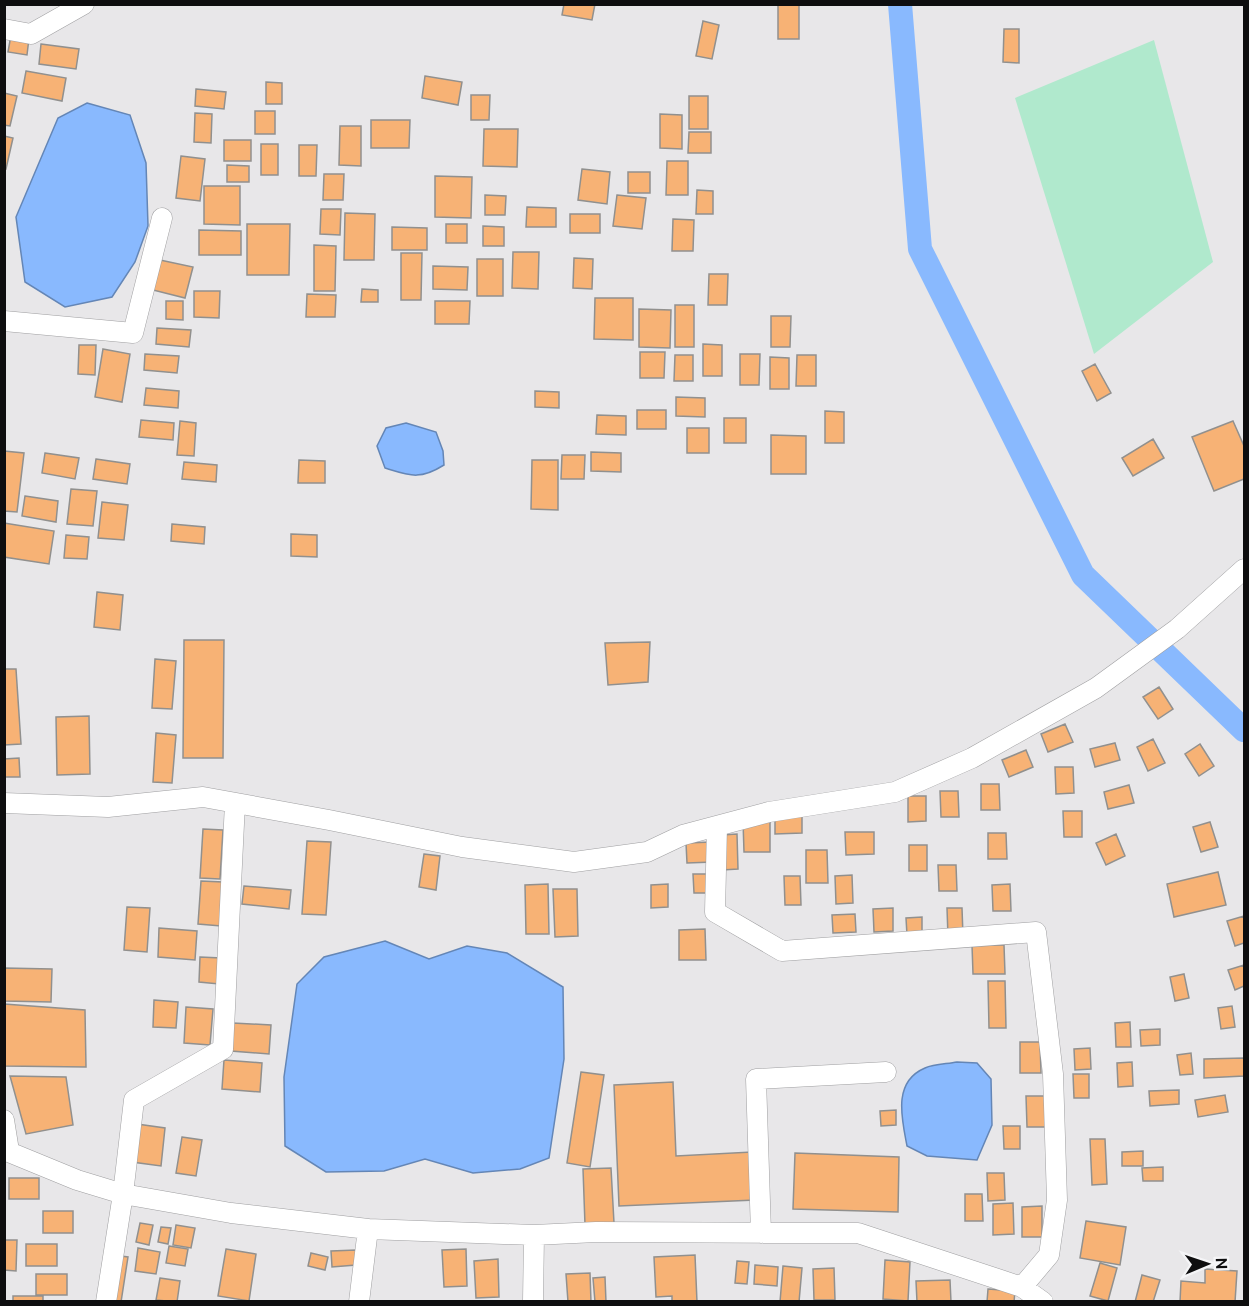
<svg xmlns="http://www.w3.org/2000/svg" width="1249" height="1306" font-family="Ubuntu,sans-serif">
<rect width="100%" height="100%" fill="#e8e7e9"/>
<path fill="#b0e9cd" d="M1154,40L1213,262L1094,354L1015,98Z"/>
<path fill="#89b9fe" stroke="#6486b6" stroke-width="1.5" d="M87,103L130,115L146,163L148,226L135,262L112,297L65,307L25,282L16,217L58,118Z
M406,423L436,432L443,451L444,465C420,480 411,476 385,468L377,446L386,428Z
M385,941L429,959L467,946L507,953L563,987L564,1059L549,1158L520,1169L473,1173L425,1159L384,1171L326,1172L285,1146L284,1077L297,984L324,957Z
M957,1062L977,1063L991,1079L992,1125L977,1160L927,1156L907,1146C902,1119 892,1082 925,1068C934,1064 947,1064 957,1062Z"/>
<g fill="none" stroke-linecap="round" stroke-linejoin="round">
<path stroke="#89b9fe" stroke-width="24" d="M900,4L920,249L1083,575L1244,730"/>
</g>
<path fill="#f7b275" stroke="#91908e" stroke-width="1.5" d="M564,4H595L592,20L562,15Z
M778,4H799V39H778Z
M703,21L719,25L712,59L696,56Z
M1004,29H1019V63L1003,62Z
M11,35L29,38L27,55L8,52Z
M41,44L79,49L76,69L39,64Z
M26,71L66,78L62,101L22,93Z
M425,76L462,82L458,105L422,98Z
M266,82L282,83V104H266Z
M196,89L226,92L224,109L195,106Z
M4,93L17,96L10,126L4,125Z
M471,95H490L489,120H471Z
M689,96H708V129H689Z
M255,111H275V134H255Z
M195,113L212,114L211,143L194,142Z
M660,114L682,115V149L660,148Z
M371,120H410L409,148H371Z
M340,126H361V166L339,165Z
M484,129H518L517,167L483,166Z
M689,132H711V153H688Z
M4,136L13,138L6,169L4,168Z
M224,140H251V161H224Z
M261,144H278V175H261Z
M299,145H317L316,176H299Z
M181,156L205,159L200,201L176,198Z
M667,161H688V195H666Z
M227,165L249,166V182H227Z
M582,169L610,172L607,204L578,200Z
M628,172H650V193H628Z
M324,174H344L343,200H323Z
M435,176L472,177L471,218L435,217Z
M204,186H240V225L204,224Z
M697,190L713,191V214H696Z
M485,195L506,196L505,215H485Z
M617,195L646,198L642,229L613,226Z
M527,207L556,208V227H526Z
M321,209H341L340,235L320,234Z
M345,213L375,214L374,260H344Z
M570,214H600V233H570Z
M673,219L694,220L693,251H672Z
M247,224H290L289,275H247Z
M446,224H467V243H446Z
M483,226L504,227V246H483Z
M392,227L427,228V250H392Z
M199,230L241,231V255H199Z
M314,245L336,246L335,291H314Z
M513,252H539L538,289L512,288Z
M401,253H422L421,300H401Z
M574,258L593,259L592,289L573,288Z
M477,259H503V296H477Z
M160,260L193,267L185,298L153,290Z
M433,266L468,267L467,290L433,289Z
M709,274H728L727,305H708Z
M362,289L378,290V302H361Z
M194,291H220L219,318L194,317Z
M307,294L336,295L335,317H306Z
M595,298H633V340L594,339Z
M166,301H183V320L166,319Z
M435,301H470L469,324H435Z
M675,305H694V347H675Z
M639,309L671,310L670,348L639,347Z
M771,316H791L790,347H771Z
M157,328L191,330L189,347L156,344Z
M703,344L722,345V376H703Z
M79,345H96L95,375L78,374Z
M103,349L130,354L122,402L95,397Z
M640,352H665L664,378H640Z
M145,354L179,356L177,373L144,370Z
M740,354H760L759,385H740Z
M675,355H693V381H674Z
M797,355H816V386H796Z
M770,357L789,358V389H770Z
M1095,364L1111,393L1097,401L1082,371Z
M146,388L179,391L178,408L144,405Z
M535,391L559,392V408L535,407Z
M676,397L705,398V417L676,416Z
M637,410H666V429H637Z
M825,411L844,412V443H825Z
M597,415L626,416V435L596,434Z
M724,418H746V443H724Z
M141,420L174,423L173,440L139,437Z
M180,421L196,423L194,456L177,455Z
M1233,421L1244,446V479L1214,491L1192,437Z
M687,428H709V453H687Z
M771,435L806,436V474H771Z
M1153,439L1164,458L1133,476L1122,458Z
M4,451L24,453L17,512L4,511Z
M591,452L621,453V472L591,471Z
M45,453L79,458L75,479L42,473Z
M562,455H585L584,479H561Z
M96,459L130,464L127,484L93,479Z
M299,460L325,461V483H298Z
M532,460H558V510L531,509Z
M184,462L217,465L216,482L182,479Z
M71,489L97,491L93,526L67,524Z
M25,496L58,501L56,522L22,516Z
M102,502L128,505L124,540L98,538Z
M4,523L54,531L49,564L4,557Z
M172,524L205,527L204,544L171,541Z
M291,534L317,535V557L291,556Z
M66,535L89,537L87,559L64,558Z
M97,592L123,595L120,630L94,627Z
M184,640H224L223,758H183Z
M650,642L648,682L608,685L605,643Z
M155,659L176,661L172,709L152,708Z
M4,669H16L21,744L4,745Z
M1159,687L1173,709L1158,719L1143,697Z
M89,716L90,774L57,775L56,717Z
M1065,724L1073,742L1048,752L1041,734Z
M156,733L176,735L172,783L153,782Z
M1153,739L1165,763L1148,771L1137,747Z
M1115,743L1120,760L1095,767L1090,749Z
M1200,744L1214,766L1199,776L1185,754Z
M1026,750L1033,767L1009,777L1002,760Z
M19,758L20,777H4V759Z
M1055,767H1073L1074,793L1056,794Z
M981,784H999L1000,810H981Z
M1129,785L1134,803L1108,809L1104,792Z
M940,791H958L959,817H941Z
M908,796H926V821L908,822Z
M1063,811H1082V837H1064Z
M802,814V833L775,834V815Z
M743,821H770V852H744Z
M1210,822L1218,847L1201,852L1193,827Z
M203,829L223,830L220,879L200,878Z
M845,832H874V854L846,855Z
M988,833H1006L1007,859H988Z
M737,834L738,869L722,870V835Z
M1116,834L1125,856L1106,865L1096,843Z
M307,841L331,842L326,915L302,914Z
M712,842L713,862L687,863L686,843Z
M909,845H927V871H909Z
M806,850H827L828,883H806Z
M424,854L440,856L436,890L419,887Z
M938,865H956L957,891H939Z
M1218,872L1226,905L1174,917L1167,884Z
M693,874H709V893H694Z
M852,875L853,903L836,904L835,876Z
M784,876H800L801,905H785Z
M201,881L223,882L221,926L198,924Z
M548,884L549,934H526L525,885Z
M668,884V907L651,908V885Z
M1010,884L1011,911H993L992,885Z
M244,886L291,890L289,909L242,904Z
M553,889H577L578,936L555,937Z
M127,907L150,908L147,952L124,950Z
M893,908V931L874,932L873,909Z
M947,908H962L963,936L948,937Z
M855,914L856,932L833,933L832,915Z
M1244,916V943L1235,946L1227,921Z
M922,917V935H907L906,918Z
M159,928L197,931L195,960L158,957Z
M705,929L706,960H679V930Z
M972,945H1004L1005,974H973Z
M200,957L221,958L219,984L199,982Z
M1244,965V986L1235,990L1228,970Z
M4,968L52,969L51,1002L4,1001Z
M1184,974L1189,998L1175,1001L1170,977Z
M988,981H1005L1006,1028H989Z
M154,1000L178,1002L176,1028L153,1027Z
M4,1004L85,1010L86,1067L4,1066Z
M1232,1006L1235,1027L1221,1029L1218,1008Z
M186,1007L213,1009L210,1045L184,1043Z
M1130,1022L1131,1047H1116L1115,1023Z
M233,1023L271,1025L269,1054L231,1051Z
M1160,1029V1045L1141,1046L1140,1030Z
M1020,1042H1040L1041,1073H1020Z
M1090,1048L1091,1069L1075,1070L1074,1049Z
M1191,1053L1193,1074L1180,1075L1177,1055Z
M1244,1058V1076L1204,1078V1059Z
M224,1060L262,1063L260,1092L222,1089Z
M1132,1062L1133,1086L1118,1087L1117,1063Z
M581,1072L604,1075L590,1167L567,1163Z
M1073,1074H1089V1098H1074Z
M10,1076L66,1077L73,1125L26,1134Z
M673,1082L676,1156L752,1152L755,1200L619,1206L614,1085Z
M1179,1090V1104L1150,1106L1149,1091Z
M1225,1095L1228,1112L1198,1117L1195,1100Z
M1026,1096H1046L1047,1127H1027Z
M896,1110V1125L881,1126L880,1111Z
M137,1124L165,1128L161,1166L132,1162Z
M1003,1126H1020V1149H1004Z
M182,1137L202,1140L196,1176L176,1173Z
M1090,1139H1105L1107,1184L1092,1185Z
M1143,1151V1166H1122V1152Z
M795,1153L899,1157L898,1212L793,1209Z
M1163,1167V1181H1143L1142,1168Z
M611,1168L614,1223L585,1225L583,1169Z
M987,1173H1004L1005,1200L988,1201Z
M9,1178H39V1199H9Z
M965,1194H982L983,1221H965Z
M1013,1203L1014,1234L993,1235V1204Z
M1042,1206V1237H1022V1207Z
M43,1211H73V1233H43Z
M1086,1221L1126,1227L1120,1265L1080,1258Z
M140,1223L153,1225L149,1245L136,1242Z
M176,1225L195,1228L191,1248L173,1245Z
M161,1227L171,1228L168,1244L158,1242Z
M4,1240H17L16,1271L4,1270Z
M26,1244H57V1266H26Z
M169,1246L188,1249L185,1266L166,1263Z
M138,1248L160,1252L156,1274L135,1271Z
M226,1249L256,1254L249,1301L218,1296Z
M466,1249L467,1286L444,1287L442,1250Z
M356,1250V1265L332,1267L331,1251Z
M311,1253L328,1257L325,1270L308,1266Z
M113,1255L128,1257L121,1302H105Z
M695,1255L697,1302H672V1296L656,1297L654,1257Z
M498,1259L499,1297L476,1298L474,1261Z
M885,1260L910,1262L908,1301L883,1299Z
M737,1261L749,1262L747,1284L735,1283Z
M1100,1263L1117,1268L1108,1301L1090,1296Z
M755,1265L778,1267L777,1286L754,1284Z
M783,1266L802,1268L799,1302H780Z
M834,1268L835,1300H814L813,1269Z
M1205,1269L1237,1271L1235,1302H1180L1181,1281L1205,1283Z
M590,1273L591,1302H568L566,1274Z
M36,1274H67V1295H36Z
M1142,1275L1160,1280L1153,1302H1135Z
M605,1277L606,1302H595L593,1278Z
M160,1278L180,1281L177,1302L156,1300Z
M950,1280L951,1302H917L916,1281Z
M988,1289L1015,1291L1014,1302H987Z
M13,1296H43V1302H13Z"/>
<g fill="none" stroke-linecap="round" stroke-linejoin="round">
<defs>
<path id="minor" d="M4,29L31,34L84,4
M4,321L133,333L162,218
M4,803L108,807L203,797L329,820L462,847L574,862L647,852L683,835L769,812L895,792L972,758L1096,688L1177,629L1244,569
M717,826L715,912L782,951L1036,932L1053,1074L1057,1200L1049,1255L1022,1287
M4,1120L9,1151
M4,1150L77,1180L123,1194L231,1213L368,1229L534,1235L596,1232L858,1233L1022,1287L1043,1302
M761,1233L756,1079L886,1072
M106,1302L123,1194L134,1100L223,1049L235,803
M359,1302L368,1229
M533,1302L534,1235"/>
</defs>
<use href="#minor" stroke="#9f9fa1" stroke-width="21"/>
<use href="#minor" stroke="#fff" stroke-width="20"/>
</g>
<rect width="1249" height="1306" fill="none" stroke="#0e0e0f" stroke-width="12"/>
<g transform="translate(1207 1264) rotate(88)" stroke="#f5f5f7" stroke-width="4.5" paint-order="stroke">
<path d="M0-4.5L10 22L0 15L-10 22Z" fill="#0e0e0f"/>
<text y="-9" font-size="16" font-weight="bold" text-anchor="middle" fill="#0e0e0f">N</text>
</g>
</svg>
